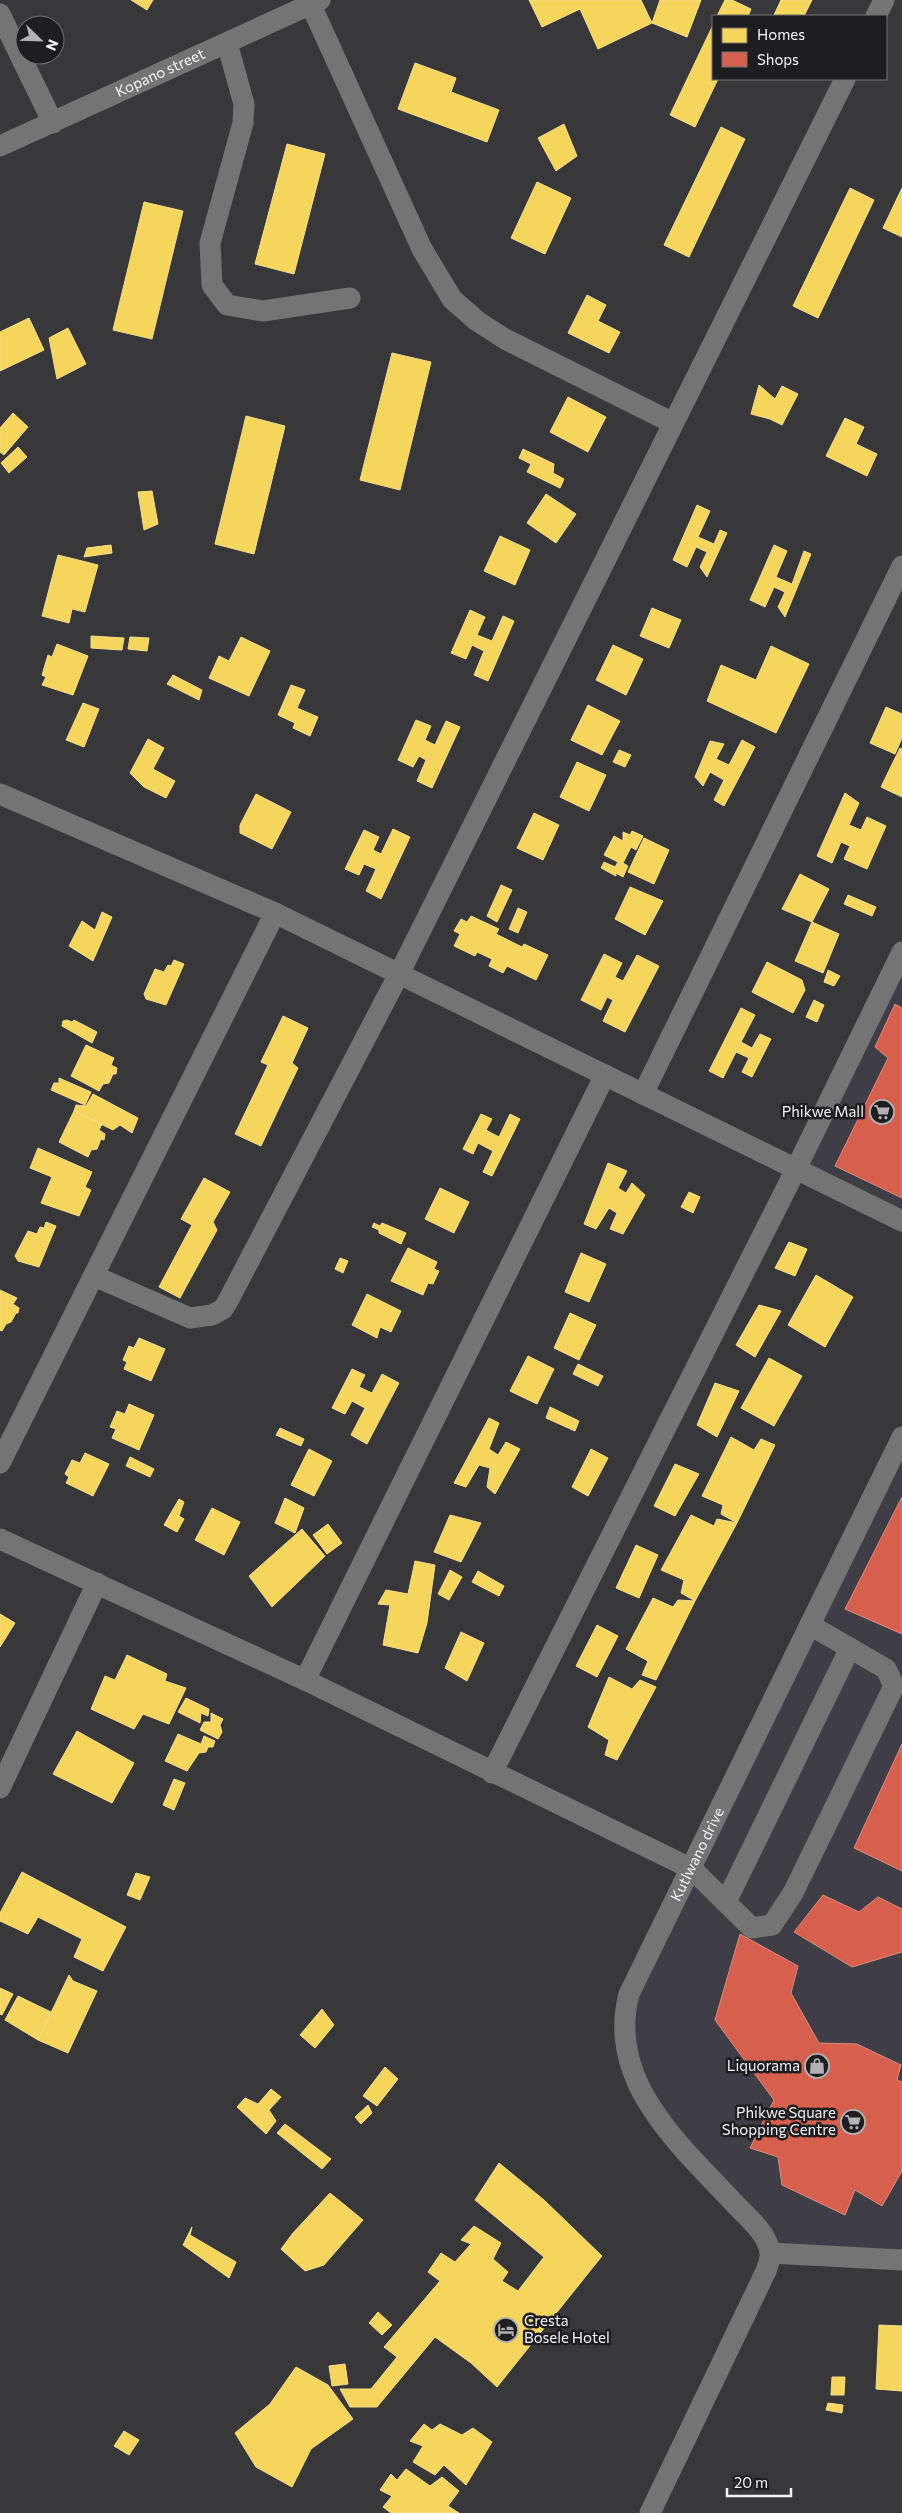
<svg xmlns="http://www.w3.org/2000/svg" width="902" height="2513" font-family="Commissioner,sans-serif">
<rect width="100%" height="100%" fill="#383739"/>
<path fill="#3f3d46" d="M902,952V1221L796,1169Z
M902,1437V2260L770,2261L655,2114L623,2035L689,1870Z"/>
<path fill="#f6d55c" stroke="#f5de8a" d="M131,0H153L147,10Z
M529,0H641L652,23L598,49L580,9L542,27Z
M660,0H701L687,37L652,23Z
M725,0H732L751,9L748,16H717Z
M781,0H812L804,16H777L774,15Z
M713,25V79H718L695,127L670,115Z
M415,63L456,78L451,92L499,110L487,142L398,109Z
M564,124L577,156L556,171L538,138Z
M721,127L745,139L689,257L664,245Z
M287,144L325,154L294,274L255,264Z
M537,182L571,198L545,254L511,238Z
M850,188L874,200L818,318L793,306Z
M902,188V237L883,228Z
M144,202L183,211L152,339L113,330Z
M587,295L606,305L598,321L620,332L609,353L568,333Z
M29,318L44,350L0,371V332Z
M68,328L86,364L57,379L49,338Z
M392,353L431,362L400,490L360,480Z
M759,385L775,399L782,386L798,394L782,425L770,419L751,414Z
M568,397L606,417L588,452L550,432Z
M13,413L28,427L4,455L0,452V428Z
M246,416L285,426L254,554L215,544Z
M845,418L864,427L856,444L877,454L867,476L826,456Z
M18,447L27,457L9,473L1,463Z
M523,449L554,464L553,473L564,479L560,488L527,472L531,464L519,458Z
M152,491L158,524L144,530L138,492Z
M546,494L576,514L556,543L527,523Z
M697,505L710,511L698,537L714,544L720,530L727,533L707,577L700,567L707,552L696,547L687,567L673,560Z
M500,536L530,550L515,585L484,571Z
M111,545L112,553L84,557L87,548Z
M774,545L787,551L776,577L792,584L804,551L811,554L785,617L778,607L785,592L774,587L765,607L750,600Z
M58,555L98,565L85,612L72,609L69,623L42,616Z
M652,608L681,620L669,648L640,636Z
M470,610L485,617L477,635L492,641L503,616L514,621L488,681L474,675L484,651L472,645L466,659L451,653Z
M91,636L124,638L122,650L91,648Z
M130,637L149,638L147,651L128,649Z
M241,637L270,651L249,696L209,678L219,656L229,661Z
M57,644L88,656L73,695L42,685L46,677L42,675L48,655L52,657Z
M613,645L643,659L626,695L596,680Z
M771,646L809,664L776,733L707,701L721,665L756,680Z
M173,675L202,690L199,700L167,684Z
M291,685L305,690L297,708L318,717L310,736L293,728L295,723L278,715Z
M83,703L99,709L84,747L66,740Z
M588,705L620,721L602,755L571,740Z
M886,707L902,714V738L895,754L870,743Z
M416,720L431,726L425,740L435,745L446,721L460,727L432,788L417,781L426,760L419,756L413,767L398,760Z
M148,739L164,748L153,769L175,781L166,798L144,787L130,773Z
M742,740L755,747L724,806L714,800L724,780L710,772L703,786L695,777L710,741L724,744L716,759L729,765Z
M900,748L902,749V797L881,787Z
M619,750L631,755L625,767L613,762Z
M577,762L606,775L589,811L560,797Z
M845,793L859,803L849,825L861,830L867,817L886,826L867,869L844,859L850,846L841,842L832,863L817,856Z
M256,794L291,812L272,849L240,833V825Z
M534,813L559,825L543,860L517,848Z
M393,829L410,837L381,899L366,891L376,869L364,864L359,875L345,869L364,830L379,837L373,850L381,854Z
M632,831L643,836L636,850L631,847L623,863L628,866L623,877L616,873V876L601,868L604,862L615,867L618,862L604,855L614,836L623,841V832L630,835Z
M644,838L669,850L654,884L628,872Z
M800,874L829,889L812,922L782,909Z
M501,885L512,890L497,922L487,916Z
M630,887L663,901L645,935L615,919Z
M848,895L876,907L872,916L844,904Z
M518,908L527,912L518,933L509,929Z
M102,912L112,917L93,961L69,946L82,921L95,930Z
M471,916L499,929L496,934L522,947L524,944L548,955L536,980L507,966L503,973L489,966L492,959L477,952L475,956L454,946L460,934L454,931L461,919L467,922Z
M812,922L839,934L823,973L795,961Z
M604,954L622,963L615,977L623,981L637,955L659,966L625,1032L603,1021L613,1000L607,997L601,1010L581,1000Z
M174,960L184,964L166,1005L146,999L144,994L155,969L164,972L168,965L171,966Z
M767,962L802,980L805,990L793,1013L752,992Z
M828,970L840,976L834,986L824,982Z
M814,1000L824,1005L817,1022L806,1017Z
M741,1008L755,1015L741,1042L752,1048L760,1034L771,1039L752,1077L742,1072L749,1058L736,1052L723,1078L709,1071Z
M283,1016L308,1028L292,1063L298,1068L261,1146L235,1134L268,1065L261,1062Z
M67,1020L72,1022L74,1020L97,1032L92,1043L62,1026L63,1021Z
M86,1045L114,1058L111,1065L117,1068L116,1074H113L109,1083L103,1084L99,1091L71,1076Z
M59,1078L91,1092L85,1105L51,1090L54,1083H59Z
M93,1094L138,1118L132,1133L120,1125L113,1130L74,1111L76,1105L86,1106Z
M74,1111L102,1124L99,1130L105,1134L104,1140L101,1139L97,1149L91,1150L88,1157L59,1142Z
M481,1114L492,1119L486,1130L499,1137L510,1114L520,1119L492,1176L483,1172L493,1151L478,1143L473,1154L463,1149Z
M38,1148L92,1172L85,1187L91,1190L79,1216L41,1203L52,1177L30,1168Z
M608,1163L627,1171L618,1188L626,1193L632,1183L645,1195L623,1234L610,1229L617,1213L609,1208L596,1229L584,1224Z
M204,1178L230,1192L213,1222L217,1230L180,1298L159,1287L192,1225L181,1219Z
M440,1188L469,1202L454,1233L425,1219Z
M689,1192L700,1197L693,1213L681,1207Z
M46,1222L56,1226L39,1267L18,1261L15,1256L28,1231L37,1234L40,1227L44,1228Z
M374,1223L380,1226L382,1223L406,1233L401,1244L379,1233V1230L372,1227Z
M789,1242L807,1249L795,1276L775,1268Z
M408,1248L437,1262L434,1269L439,1271L433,1284L428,1283L423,1295L391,1281Z
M581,1253L606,1264L589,1302L565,1292Z
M340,1258L348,1261L343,1273L335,1269Z
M816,1275L853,1297L825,1347L788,1325Z
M0,1290L17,1298L13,1304L19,1308L18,1313H16L11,1322L6,1324L2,1331L0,1330Z
M367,1294L401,1311L391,1332L380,1327L377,1338L352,1325Z
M759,1305L781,1311L755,1357L736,1345Z
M570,1313L596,1325L579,1360L554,1348Z
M139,1338L165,1349L151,1381L124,1369L127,1362L123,1360L129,1346L134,1348Z
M528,1356L554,1369L537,1404L510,1391Z
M769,1358L802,1376L774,1426L741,1408Z
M578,1364L603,1376L598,1386L573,1374Z
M352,1369L365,1375L359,1387L372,1393L382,1374L399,1383L367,1444L351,1435L365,1408L352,1401L345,1414L332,1408Z
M715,1383L739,1391L717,1437L697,1425Z
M129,1404L154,1415L139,1450L112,1438L116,1429L110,1427L117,1411L125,1414Z
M550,1407L579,1421L575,1431L546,1418Z
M489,1418L499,1423L489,1449L498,1455L506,1442L520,1449L495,1494L487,1487L490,1468L479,1465L466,1487L454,1483Z
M280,1428L304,1439L301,1446L276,1435Z
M731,1437L754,1450L761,1439L775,1445L737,1523L721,1514L723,1505L702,1496Z
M309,1449L332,1461L314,1496L291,1485Z
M591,1449L608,1458L588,1496L572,1487Z
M85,1453L109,1464L93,1496L66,1483L69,1477L65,1474L72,1460L80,1463Z
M130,1457L154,1469L150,1477L126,1466Z
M675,1464L699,1474L675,1516L654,1506Z
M285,1498L304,1508L295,1533L275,1523Z
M179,1499L184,1502L179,1516L184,1519L177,1532L164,1525Z
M212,1508L240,1522L224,1555L195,1540Z
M450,1515L481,1523L461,1562L434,1552Z
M691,1515L714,1526L717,1519L737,1523L695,1601L681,1593L684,1580L661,1570Z
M328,1524L342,1543L327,1554L313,1535Z
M302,1529L325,1556L272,1607L249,1576Z
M636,1545L658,1555L639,1598L616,1588Z
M415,1561L435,1565L427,1623L418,1653L383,1645L390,1605L378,1604L386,1590L408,1594Z
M450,1570L462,1577L449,1600L438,1594Z
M478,1571L504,1586L499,1596L472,1582Z
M653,1598L673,1607L678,1600L695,1601L656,1680L642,1675L648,1661L626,1649Z
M0,1614L15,1623L0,1647Z
M597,1625L618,1636L597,1677L576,1666Z
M461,1632L484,1643L467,1681L445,1668Z
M127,1655L167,1674L165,1681L186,1688L169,1724L143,1714L134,1729L91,1709L105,1676L115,1680Z
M609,1677L632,1689L640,1680L656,1687L617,1760L605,1755L609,1740L588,1727Z
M186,1698L209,1709L208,1716L201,1713L200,1723L178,1712Z
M211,1713L223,1719L220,1725L222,1732L218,1739L200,1730L204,1722H211Z
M77,1731L134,1763L112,1803L53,1774Z
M178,1734L201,1744L204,1736L215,1741L213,1747H208L206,1752L199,1753L187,1771L165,1761Z
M174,1779L185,1783L174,1810L163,1805Z
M22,1872L126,1927L103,1971L74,1957L82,1939L38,1917L28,1934L0,1921V1913Z
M136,1873L150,1877L140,1900L127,1895Z
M69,1975L73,1981L97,1991L68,2053L38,2040Z
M0,1988L13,1994L2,2015L0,2014Z
M18,1996L51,2012L38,2040L5,2020Z
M322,2009L334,2025L315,2048L300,2035Z
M385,2067L398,2079L377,2106L363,2096Z
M271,2089L281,2097L269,2110L276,2121L266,2134L237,2107L245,2098L258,2104Z
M368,2105L372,2113L361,2124L355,2117Z
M285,2124L331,2159L322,2169L277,2133Z
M499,2163L544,2200L602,2256L497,2387L471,2363L435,2337L377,2407H350L340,2389H371L397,2357L384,2347L440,2281L428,2272L441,2253L455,2262L471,2244L461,2240L474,2226L501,2243L493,2259L508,2272L502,2281L518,2291L544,2257L475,2200Z
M330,2193L363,2220L324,2265L305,2271L281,2249L293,2233Z
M192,2227L190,2235L236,2262L229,2278L183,2245Z
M378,2312L392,2325L382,2335L369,2323Z
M879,2325L902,2326V2391L876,2389Z
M345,2364L348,2384L332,2386L329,2366Z
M296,2367L328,2385L353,2419L311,2449L292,2487L256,2467L235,2433L270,2404Z
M832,2377H845L844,2395H831Z
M828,2403L843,2405L842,2413L826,2410Z
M424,2424L432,2430L440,2424L462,2435L473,2428L492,2442L466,2485L444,2465L435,2475L413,2462L423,2446L410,2441Z
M124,2431L139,2440L129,2455L114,2446Z
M406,2469L430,2486L442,2477L459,2491L448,2506L459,2513H391L383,2507L392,2496L380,2490L391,2474L397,2480Z"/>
<path fill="#d6604d" stroke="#df8c7f" d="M895,1004L902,1008V1198L835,1166L888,1058L875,1047Z
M902,1497V1634L845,1609Z
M902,1744V1871L854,1848Z
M823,1895L859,1912L878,1897L902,1909V1952L852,1967L794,1932Z
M740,1934L798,1966L791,1993L819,2043L857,2044L901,2065L897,2080L902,2082V2171L882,2206L855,2190L845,2215L782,2185L778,2157L750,2148L774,2100L715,2020Z"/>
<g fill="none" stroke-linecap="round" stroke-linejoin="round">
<g stroke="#747475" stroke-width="21">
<path d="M311,5L422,249L452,299L477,321L505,339L673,423"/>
<path d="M0,14L53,123"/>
<path d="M876,16L884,0"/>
<path d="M227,43L244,104L243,123L210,243L212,285L227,305L263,311L350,298"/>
<path id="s1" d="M0,146L320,0"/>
<path d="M0,794L275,913L902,1221"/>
<path d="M643,1094L902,566"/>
<path d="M94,1276L190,1318L212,1315L223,1309L228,1301L399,974L845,79"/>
<path d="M0,1463L275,913"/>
<path d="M0,1539L305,1680L692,1869L752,1928L772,1925L793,1893L894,1686L886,1669L810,1625"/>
<path d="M305,1680L605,1075"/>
<path d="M492,1773L796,1169L902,952"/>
<path d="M0,1788L97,1583"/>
<path d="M726,1902L850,1648"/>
<path d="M770,2253L902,2260"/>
<path id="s2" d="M650,2513L766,2271C768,2265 771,2259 770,2252C767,2233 748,2218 735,2204C680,2145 606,2082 629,1994L902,1437"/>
</g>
</g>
<defs>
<symbol id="supermarket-ring" viewBox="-11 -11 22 22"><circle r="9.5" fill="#1e1e20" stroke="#b2b1b3" stroke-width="1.5"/><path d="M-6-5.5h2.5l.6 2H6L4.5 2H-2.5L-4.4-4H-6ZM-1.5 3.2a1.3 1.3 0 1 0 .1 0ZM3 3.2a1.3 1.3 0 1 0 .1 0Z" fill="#b2b1b3"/></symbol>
<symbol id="shop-ring" viewBox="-11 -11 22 22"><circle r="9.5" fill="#1e1e20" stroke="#b2b1b3" stroke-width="1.5"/><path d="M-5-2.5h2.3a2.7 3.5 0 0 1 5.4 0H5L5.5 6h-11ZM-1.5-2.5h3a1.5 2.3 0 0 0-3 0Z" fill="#b2b1b3"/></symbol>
<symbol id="hotel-ring" viewBox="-11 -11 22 22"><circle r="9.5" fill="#1e1e20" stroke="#b2b1b3" stroke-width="1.5"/><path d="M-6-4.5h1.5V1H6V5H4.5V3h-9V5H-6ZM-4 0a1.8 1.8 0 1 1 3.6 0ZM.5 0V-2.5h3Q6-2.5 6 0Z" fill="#b2b1b3"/></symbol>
</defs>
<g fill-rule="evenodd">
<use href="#supermarket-ring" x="868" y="1098" width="28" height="28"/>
<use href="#shop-ring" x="803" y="2052" width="28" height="28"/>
<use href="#supermarket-ring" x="839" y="2108" width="28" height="28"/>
<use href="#hotel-ring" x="492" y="2316" width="28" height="28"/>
</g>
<g text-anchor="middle" stroke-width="5" stroke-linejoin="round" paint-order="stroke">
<g font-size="15" fill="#f3f3f5" stroke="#1e1e20">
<text dy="5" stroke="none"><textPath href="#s1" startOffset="176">Kopano street</textPath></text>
<text dy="5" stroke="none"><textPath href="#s2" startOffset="751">Kutlwano drive</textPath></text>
</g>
<g font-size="15" fill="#f3f3f5" stroke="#1e1e20" text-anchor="end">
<text x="864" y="1117">Phikwe Mall</text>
<text x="800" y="2071">Liquorama</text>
<text x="836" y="2118">Phikwe Square<tspan x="836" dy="17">Shopping Centre</tspan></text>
<text x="524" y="2326" text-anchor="start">Cresta<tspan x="524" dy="17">Bosele Hotel</tspan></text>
</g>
</g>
<rect x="712" y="15" width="175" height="65" fill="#1e1e20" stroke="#737375"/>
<rect x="722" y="28" width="25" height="15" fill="#f6d55c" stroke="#737375"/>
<text x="757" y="40" font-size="15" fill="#f3f3f5">Homes</text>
<rect x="722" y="52" width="25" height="15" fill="#d6604d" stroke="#737375"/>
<text x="757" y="65" font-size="15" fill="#f3f3f5">Shops</text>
<g transform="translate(40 40) rotate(113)"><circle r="24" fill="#1e1e20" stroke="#737375"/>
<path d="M0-4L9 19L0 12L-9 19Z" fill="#b2b1b3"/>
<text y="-8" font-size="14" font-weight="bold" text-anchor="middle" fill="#f3f3f5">N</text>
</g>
<path d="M727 2488v8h64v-8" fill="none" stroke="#f3f3f5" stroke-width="2.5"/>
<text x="734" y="2488" font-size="15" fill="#f3f3f5" stroke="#1e1e20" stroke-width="4" paint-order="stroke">20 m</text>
</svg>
